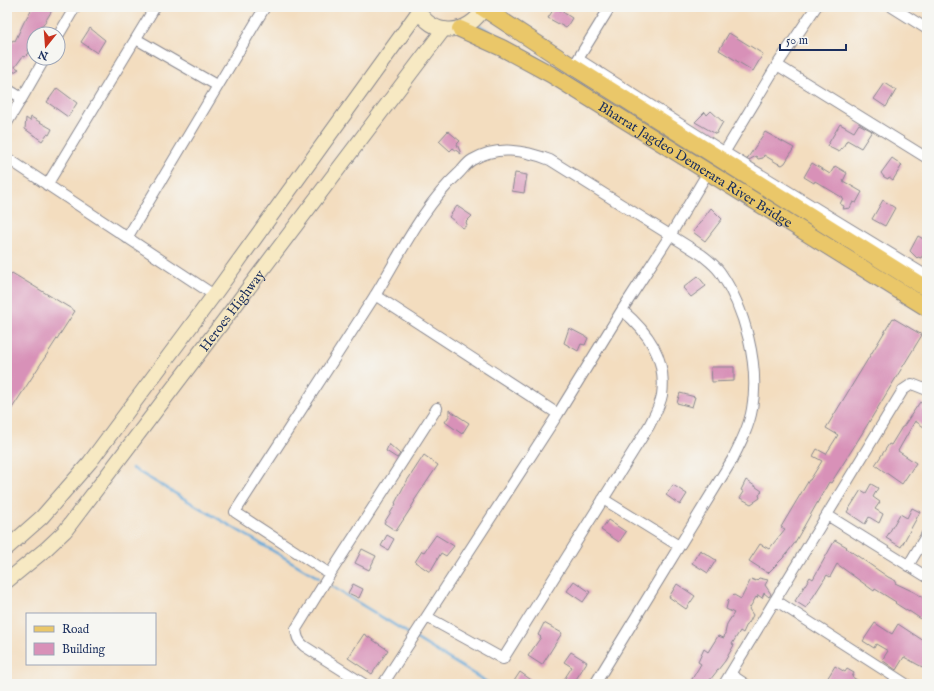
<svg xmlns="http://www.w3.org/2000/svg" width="934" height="691" font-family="'IM FELL English',serif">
<rect width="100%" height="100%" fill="#f6f6f2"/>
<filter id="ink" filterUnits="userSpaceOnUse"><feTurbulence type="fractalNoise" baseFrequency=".025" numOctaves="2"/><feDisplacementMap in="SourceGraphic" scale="8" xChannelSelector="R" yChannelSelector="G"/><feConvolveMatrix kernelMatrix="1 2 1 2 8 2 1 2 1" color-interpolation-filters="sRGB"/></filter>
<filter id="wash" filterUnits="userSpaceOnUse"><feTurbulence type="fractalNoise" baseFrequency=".012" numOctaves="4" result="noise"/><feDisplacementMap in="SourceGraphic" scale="16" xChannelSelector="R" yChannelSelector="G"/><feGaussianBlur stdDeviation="0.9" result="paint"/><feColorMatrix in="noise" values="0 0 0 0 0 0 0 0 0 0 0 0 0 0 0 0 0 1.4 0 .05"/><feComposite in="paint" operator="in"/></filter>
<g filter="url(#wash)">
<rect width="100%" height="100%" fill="#f3ddbf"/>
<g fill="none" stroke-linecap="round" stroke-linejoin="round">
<path stroke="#64a8d9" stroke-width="2.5" d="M479,25L546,63
M560,71L594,90L700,156
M846,248L927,299
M132,468L319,578
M331,586L411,635
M415,638L490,684"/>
</g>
<g id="blocks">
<path fill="#d891b8" d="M33,7H54L42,27L41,26L37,34H34V40L28,51L29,53L25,57L23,56L15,67L19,69L11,74L7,80V48L13,40L15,41L24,22Z
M555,7L572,18L566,28L548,18Z
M90,28L105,40L97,53L81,42Z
M729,33L763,54L753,71L719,50Z
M885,83L896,90L886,107L874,99Z
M57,88L77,103L68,117L47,102Z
M711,111L723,122L716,134L695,122L705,112L707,115Z
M31,117L52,129L49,135L47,134L42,141L25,129L26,118L30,121Z
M840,124L854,132L859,124L872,131L861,148L847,140L842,149L841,148L839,152L827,146Z
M448,131L460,141L457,144L461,154L453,148L450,151L439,141Z
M765,132L794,148L785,163L782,165L777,163L764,155L763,158L758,159L756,156L749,160L747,159Z
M892,158L902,165L893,180L889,177L888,179L884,177L881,173Z
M812,163L830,174L835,166L847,173L843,181L862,192L856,203L853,202L850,208L843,209L844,206L840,204L843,198L815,181L814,183L804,177Z
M515,173L527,175L524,193L512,191Z
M883,200L895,208L885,226L872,219Z
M457,206L472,216L466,222L467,225L463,228L449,217Z
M711,208L722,219L705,241L693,232Z
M918,236L927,241V248L921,258L918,257L917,258L910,251Z
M12,273L75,311L7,416V281Z
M698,276L706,286L691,297L683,288Z
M893,318L922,335L855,445L831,483L829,482L794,544L783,558L768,573L749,561L760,544L769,549L785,529L781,527L809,480H810L822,461L813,456L817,449L826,454L838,435L826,428Z
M569,328L588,338L585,345L581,344L578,351L564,343Z
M711,367H734V381L712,382Z
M680,393L695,397L692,407L677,403Z
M920,402L924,405L922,410L923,412H927V429L915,421L898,451L916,463L902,484L875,465L889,444L891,445L902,427H903Z
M449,410L469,423L462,434L445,422L449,416Z
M389,444L400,454L397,458L386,451Z
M424,455L438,465L414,501H415L409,511L396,531L384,523L396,504L395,503L405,484Z
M746,480L762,491L759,495L760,498L751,504L740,498L744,492L741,490Z
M871,484L878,488L873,497L880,502L875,509L883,514L879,523L869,517L865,524L847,512L861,490L866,493Z
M673,485L687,494L680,505L666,495Z
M912,508L920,512L901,547L886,538L900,514L907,518Z
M608,520L626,532L619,542L601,530Z
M387,535L394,539L388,550L381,546Z
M436,535L454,546L446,556L441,553L430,572L415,562L422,551L424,552Z
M835,540L847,547L846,548L888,577L896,581L895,583L914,592L927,600V623L909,611V612L895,603L896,602L875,589L874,591L837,564L830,577L827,575L806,608L795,601L810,577L813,579Z
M362,549L376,556L369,570L355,563Z
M700,550L716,560L708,573L692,563Z
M759,578L768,580L765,585L771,594L769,597L764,593L762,598L758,595L757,598L756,597L749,609L753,615L749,623L748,622L743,633L740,631L732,644L734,645L725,661L710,680L714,684H689L701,664L698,662L704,649L708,652L718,636L724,638L727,624L734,613L726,609L728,601L734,595L741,599L751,579L756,581Z
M574,581L590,592L583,602L567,591Z
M353,584L363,589L359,598L348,593Z
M677,584L695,596L686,609L669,597Z
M544,623L562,633L542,665L528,656L541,637L538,635Z
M875,623L892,634L898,624L927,643V663L924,668L904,657L896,670L882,660L888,651L876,644L874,648L863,641Z
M364,634L388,650L372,674L348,658Z
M571,652L587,662L573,684H561L572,667L564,662Z
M835,666L845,672L847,669L854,673L852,677L864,684H824Z
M520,672L537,684H512Z"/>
</g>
</g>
<g filter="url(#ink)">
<use href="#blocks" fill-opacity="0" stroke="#87868e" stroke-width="1"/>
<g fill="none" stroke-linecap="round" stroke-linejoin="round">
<defs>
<path id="minor" d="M610,7L578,59L724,152L927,276
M892,7L927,29
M58,36L75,7
M136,39L218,86
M777,65L927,158
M7,89L22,98L45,58
M7,123L22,98
M7,158L214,295
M721,158L777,65L816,7
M47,185L155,7
M127,238L265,7
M375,295L558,414
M603,499L679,546
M827,515L927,577
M908,566L927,534
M330,574L235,512C281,441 328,369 374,297C400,255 422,207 459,173C463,169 467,163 472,160C497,145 524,150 550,160L702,255C708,260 715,265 720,272C745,308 760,366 752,409C749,427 740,444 732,460L595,684
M775,600L906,684
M427,617L503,659L649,426C654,416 660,406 662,395C667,358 648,332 622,310
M730,674L745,684
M364,684L304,646C298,641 297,637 296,629L330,574L437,408
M383,684L558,414L622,310L671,234L708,172
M724,684L903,390L912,384L927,390"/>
<g id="secondary">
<path d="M417,7C430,38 470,36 484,7"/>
<path d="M7,548L42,517L90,462L214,295L419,11"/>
<path id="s1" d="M7,581L46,549L65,531L444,29"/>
</g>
<g id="primary">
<path d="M483,8L561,59L927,289"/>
<path id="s2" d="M460,29L502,48L552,75L927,308"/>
</g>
</defs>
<use href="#minor" stroke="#87868e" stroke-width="12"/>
<use href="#secondary" stroke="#87868e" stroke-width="16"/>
<use href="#primary" stroke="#87868e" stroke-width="18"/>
<use href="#minor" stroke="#fff" stroke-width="10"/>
<use href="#secondary" stroke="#f7e9c3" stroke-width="14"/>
<use href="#primary" stroke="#eac769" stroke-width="16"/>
</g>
</g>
<g text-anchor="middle" stroke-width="4" stroke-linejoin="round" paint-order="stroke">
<g font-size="14" fill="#1b2f5e" stroke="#f6f6f2">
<text dy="5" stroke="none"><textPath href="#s2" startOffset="272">Bharrat Jagdeo Demerara River Bridge</textPath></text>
<text dy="5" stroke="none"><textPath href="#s1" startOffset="353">Heroes Highway</textPath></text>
</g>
</g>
<rect width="934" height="691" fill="none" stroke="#f6f6f2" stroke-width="24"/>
<rect x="26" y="613" width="130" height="52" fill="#f6f6f2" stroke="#9ea6b7"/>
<rect x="34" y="626" width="20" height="6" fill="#eac769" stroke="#9ea6b7"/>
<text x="62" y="633" font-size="12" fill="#1b2f5e">Road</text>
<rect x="34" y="643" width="20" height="12" fill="#d891b8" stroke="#9ea6b7"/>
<text x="62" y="653" font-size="12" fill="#1b2f5e">Building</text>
<g transform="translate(46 46) rotate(197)"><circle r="19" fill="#f6f6f2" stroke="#9ea6b7"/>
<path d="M0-3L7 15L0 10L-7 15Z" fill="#c8321e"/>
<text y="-6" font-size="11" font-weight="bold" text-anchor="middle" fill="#1b2f5e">N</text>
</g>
<path d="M780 44v6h66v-6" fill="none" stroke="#1b2f5e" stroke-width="2"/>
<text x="786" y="44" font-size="12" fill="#1b2f5e" stroke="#f6f6f2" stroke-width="3" paint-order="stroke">50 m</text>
</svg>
